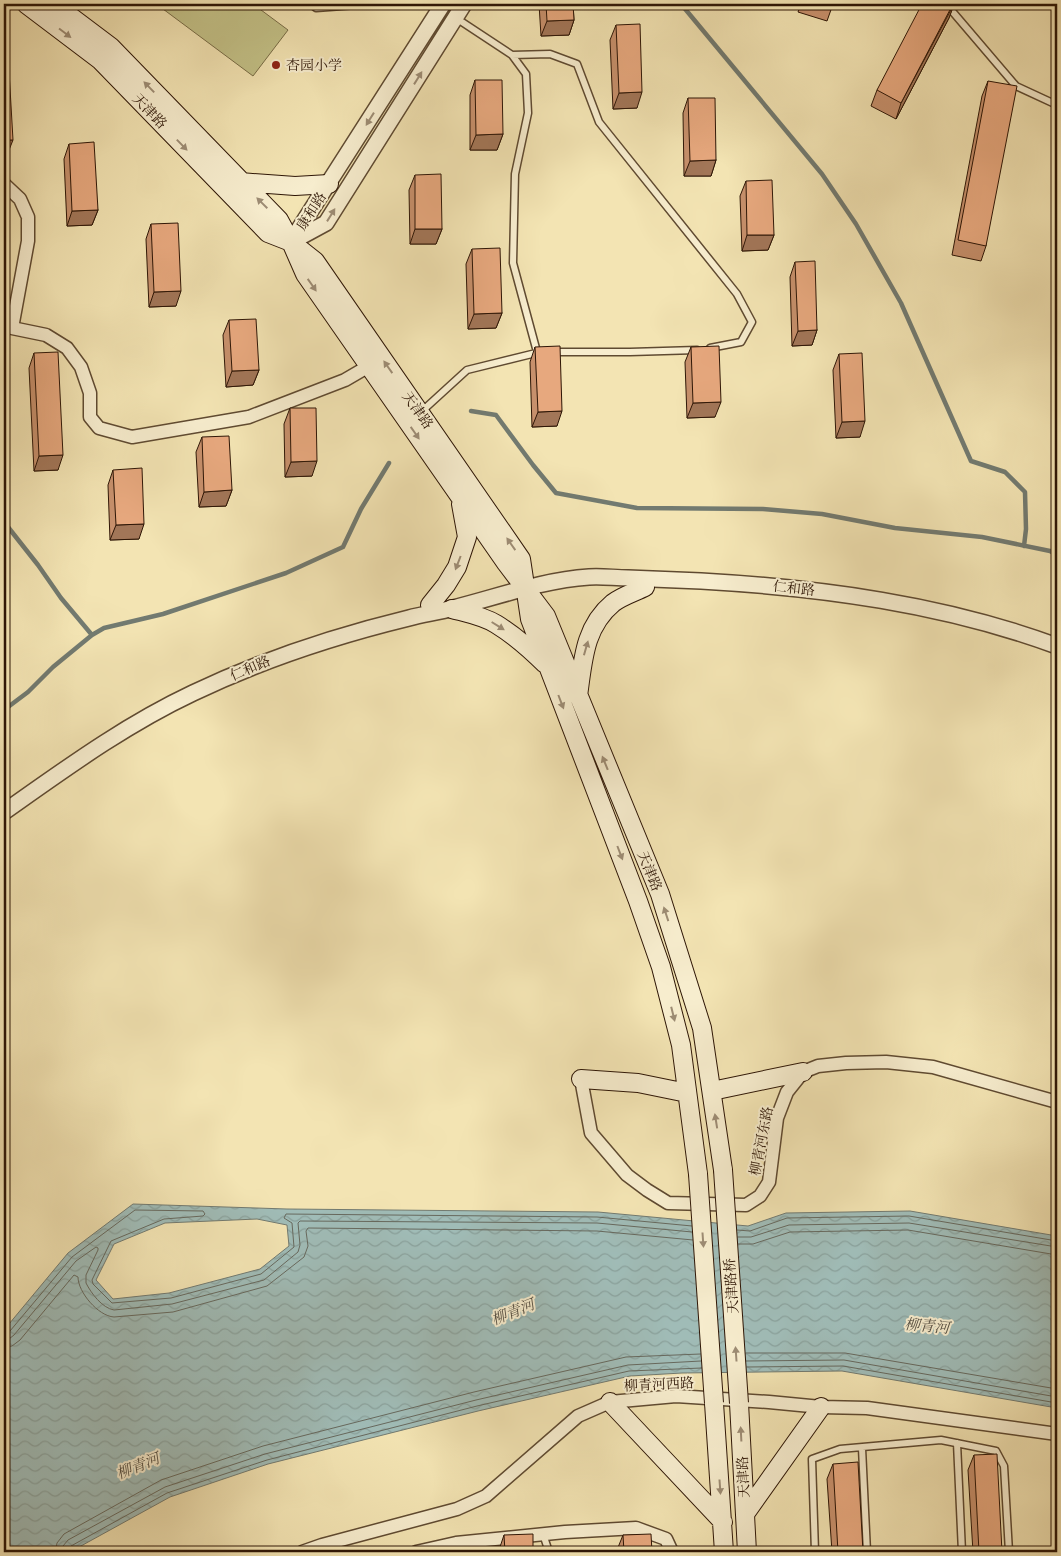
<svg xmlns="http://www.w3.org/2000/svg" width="1061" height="1556" font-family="Alegreya,'Noto Serif SC',serif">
<defs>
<pattern id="water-waves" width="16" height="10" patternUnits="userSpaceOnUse" patternTransform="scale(1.25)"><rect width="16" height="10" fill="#a0bcb7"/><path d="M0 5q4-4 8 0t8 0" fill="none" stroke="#8aa19c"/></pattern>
</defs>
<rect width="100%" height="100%" fill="#f3e4b3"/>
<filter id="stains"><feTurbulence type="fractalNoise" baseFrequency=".004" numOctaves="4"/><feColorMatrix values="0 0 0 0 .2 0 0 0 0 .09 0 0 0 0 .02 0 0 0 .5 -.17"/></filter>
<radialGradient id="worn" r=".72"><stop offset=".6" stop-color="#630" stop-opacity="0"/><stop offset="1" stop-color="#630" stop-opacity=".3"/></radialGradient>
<path fill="#c3c187" stroke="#786c46" d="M167,4H253L288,30L253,76L163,9Z"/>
<path fill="url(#water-waves)" stroke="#727a70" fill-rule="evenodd" d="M133,1204L287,1209L598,1212L748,1226L786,1213L910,1211L1057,1236V1408L842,1371L682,1373L630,1376L478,1411L268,1464L170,1497L70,1552H4V1330L68,1253ZM257,1219L287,1225L289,1246L260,1269L169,1293L113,1299L96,1280L114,1244L165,1223Z"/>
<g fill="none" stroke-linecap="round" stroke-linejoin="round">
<path stroke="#67695e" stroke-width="1" d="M737,1230L750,1231L787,1218L909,1216L1057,1241
M738,1237H751L789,1225L909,1223L1057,1247
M738,1244H753L790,1232L908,1230L1057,1255
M4,1333L10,1331L72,1257L135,1210L203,1211L205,1214L203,1216L164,1219L111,1241L92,1280L93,1284L112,1303L171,1298L261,1274L294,1247L292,1223L284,1218L286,1214L597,1217L692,1226
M4,1339H9L14,1335L76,1261L96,1247L98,1248V1250L86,1275V1283C91,1293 102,1308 114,1310L172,1304L264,1280L298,1252L300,1245L298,1223L300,1221L597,1223L692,1232
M4,1347L12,1346L20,1340L74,1275L78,1277C78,1292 98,1316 114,1317L173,1312L267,1286L304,1257L308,1246L306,1231L308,1228L597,1231L693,1240
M746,1353H845L1057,1389
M746,1361L844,1360L1057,1397
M747,1367L843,1366L1057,1403
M55,1552L57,1543L64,1534L161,1480L263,1446L474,1392L626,1357L701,1354
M62,1552L63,1546L68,1540L165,1487L265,1454L476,1400L628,1365L701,1361
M69,1552V1548L71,1546L167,1493L267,1460L477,1406L629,1371L702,1368"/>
<path stroke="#727a70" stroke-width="4.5" d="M681,4L822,174L856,224L901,303L971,461L1005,472L1025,492L1026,529L1024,546
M471,411L496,415L533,465L556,493L637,508L763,509L822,514L895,528L982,537L1050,551L1057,555
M4,525L8,527L38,565L61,598L92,635
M4,710L28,692L53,667L92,635L104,628L163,614L286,573L343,547L361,509L389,463"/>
<defs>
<path id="service" d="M311,4L316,8L370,4
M946,4L1016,86L1057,105
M456,20L462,22L512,55L550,54L577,64L599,122L737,294L752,322L741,342L710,348
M512,55L526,74L528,113L515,174L513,263L537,352
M552,352H630L697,350
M421,412L467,370L540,352
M957,1443L962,1552
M862,1448L867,1552
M543,1534L549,1552
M815,1552L812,1459L840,1449L941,1440L996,1451L1004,1466L1009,1552"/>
<path id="minor" d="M4,184L20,199L28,217V241L12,328L46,335L67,348L81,367L90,393V417L99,428L132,437L249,417L345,380L369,366
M581,1079L591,1133L627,1175L647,1190L668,1203L746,1205L760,1196L769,1182L777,1118L787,1092L803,1072L818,1066L846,1063L886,1062L933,1067L1057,1102
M302,1552L322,1545L457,1509L486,1496L578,1416L610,1402L676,1396L769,1402L821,1407L867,1408L1057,1434
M416,1552L456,1543L565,1532L636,1528L666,1539L672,1552"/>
<path id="tertiary" d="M292,240L443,4
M291,242L326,223L464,4
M4,812C65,769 125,725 193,693C262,660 335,636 409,618C424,614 439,612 453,608C497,597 543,580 589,577C602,576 615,578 628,578C652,579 677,580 701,581C822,588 943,604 1057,646"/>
<path id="secondary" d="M26,4L100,60L268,233L291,242L315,261L521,559L530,619L638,901L661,967L681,1045L698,1174
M54,4L111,47L279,220L291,242L305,274L506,563L546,616L660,894L702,1028L723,1170
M240,182L295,186L329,184
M430,605L446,585L457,567L467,537L461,504
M452,609C467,613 483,616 496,624C514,635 530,649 545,664
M578,696C583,661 584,627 613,603C622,596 635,592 645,587
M581,1079L638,1083L687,1093
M712,1091L803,1072
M610,1402L723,1522
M714,1403L724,1552
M739,1403L747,1552
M745,1514L821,1407"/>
</defs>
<use href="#service" stroke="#5f4a31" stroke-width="9"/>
<use href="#minor" stroke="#5f4a31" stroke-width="15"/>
<use href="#tertiary" stroke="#5f4a31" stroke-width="18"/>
<use href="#secondary" stroke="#2e1606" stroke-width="20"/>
<use href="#service" stroke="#f7edce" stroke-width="6"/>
<use href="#minor" stroke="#f7edce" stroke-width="12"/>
<use href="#tertiary" stroke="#f7edce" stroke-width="15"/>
<use href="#secondary" stroke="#f7edce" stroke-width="18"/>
<defs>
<path id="secondary-bridge" d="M723,1170L739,1403
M698,1174L714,1403"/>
</defs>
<use href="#secondary-bridge" stroke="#2e1606" stroke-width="20" stroke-linecap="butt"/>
<use href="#secondary-bridge" stroke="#f7edce" stroke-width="18"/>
</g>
<path fill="#c7906c" stroke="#2e1606" d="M539,4H573L574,20L569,35L541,36Z
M801,4H833L827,21L798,12Z
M954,4L949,18L896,119L871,106L877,90Z
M616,25L637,108L613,109L610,40Z
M475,80L503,134L497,150H470V95Z
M988,81L986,246L981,261L952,255L982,96Z
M688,98L716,160L711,176H684L683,113Z
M69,144L98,210L92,225L67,226L64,159Z
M415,175L442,229L436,244H410L409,190Z
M746,181L774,235L768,250L742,251L740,196Z
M151,224L176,306L149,307L146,239Z
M472,249L502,313L496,328L468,329L466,264Z
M795,262L817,330L812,345L792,346L790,277Z
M229,320L259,370L253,385L226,387L223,335Z
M535,347L557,426L532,427L530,362Z
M691,347L715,417L687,418L685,362Z
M34,353L58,470L34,471L29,368Z
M839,354L860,437L836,438L833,370Z
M290,408L312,476L285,477L284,424Z
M202,437L232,490L226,506L199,507L196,452Z
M113,470L139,539L110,540L108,485Z
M974,1455L1002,1552H973L968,1470Z
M833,1464L863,1552H832L827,1479Z
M504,1535L533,1552H499V1550Z
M623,1535L652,1552H618L617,1550Z"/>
<path fill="#a27658" stroke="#2e1606" d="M954,4L949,18L896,119L901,103Z
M574,20L569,35L541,36L547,21Z
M642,92L637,108L613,109L619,93Z
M503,134L497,150H470L476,135Z
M4,140H13L7,155H4Z
M716,160L711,176H684L690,161Z
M98,210L92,225L67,226L72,211Z
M415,229H442L436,244H410Z
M747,235H774L768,250L742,251Z
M181,291L176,306L149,307L154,292Z
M502,313L496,328L468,329L474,314Z
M817,330L812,345L792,346L798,331Z
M259,370L253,385L226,387L232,371Z
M721,402L715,417L687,418L693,403Z
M562,411L557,426L532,427L538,412Z
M865,421L860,437L836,438L842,422Z
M63,455L58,470L34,471L39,456Z
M317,461L312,476L285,477L291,462Z
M232,490L226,506L199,507L204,492Z
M144,524L139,539L110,540L116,525Z"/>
<path fill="#e7a87e" stroke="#2e1606" d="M546,4H573L574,20L547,21Z
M825,4H833L832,6Z
M922,4H953L901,103L877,90Z
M640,24L642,92L619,93L616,25Z
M4,71H9L13,140H4Z
M475,80H502L503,134L476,135Z
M988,81L1017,86L986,246L958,240Z
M688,98H715L716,160L690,161Z
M94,142L98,210L72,211L69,144Z
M441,174L442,229H415V175Z
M772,180L774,235H747L746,181Z
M178,223L181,291L154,292L151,224Z
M500,248L502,313L474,314L472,249Z
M815,261L817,330L798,331L795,262Z
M256,319L259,370L232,371L229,320Z
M560,346L562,411L538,412L535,347Z
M719,346L721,402L693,403L691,347Z
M58,352L63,455L39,456L34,353Z
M862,353L865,421L842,422L839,354Z
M290,408H316L317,461L291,462Z
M229,436L232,490L204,492L202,437Z
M142,468L144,524L116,525L113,470Z
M997,1454L1002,1552H979L974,1455Z
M858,1462L863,1552H838L833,1464Z
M533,1534V1552H505L504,1535Z
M651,1534L652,1552H624L623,1535Z"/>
<defs><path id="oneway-solid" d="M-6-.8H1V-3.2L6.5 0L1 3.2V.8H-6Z" transform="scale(1.25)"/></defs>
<g fill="#9d8c74">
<use href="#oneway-solid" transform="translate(65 33) rotate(37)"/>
<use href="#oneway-solid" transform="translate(418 78) rotate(-58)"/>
<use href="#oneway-solid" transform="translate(149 87) rotate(-134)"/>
<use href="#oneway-solid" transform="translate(370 119) rotate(122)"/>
<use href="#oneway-solid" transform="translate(182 145) rotate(46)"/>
<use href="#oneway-solid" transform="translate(262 203) rotate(-135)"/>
<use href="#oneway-solid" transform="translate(331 215) rotate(-58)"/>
<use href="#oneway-solid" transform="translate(312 285) rotate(55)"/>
<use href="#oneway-solid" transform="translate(388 367) rotate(-125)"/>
<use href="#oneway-solid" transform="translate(415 433) rotate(55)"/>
<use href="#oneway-solid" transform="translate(511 544) rotate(-125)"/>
<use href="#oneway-solid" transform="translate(458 563) rotate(111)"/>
<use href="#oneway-solid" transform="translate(498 626) rotate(32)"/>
<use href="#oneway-solid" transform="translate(586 648) rotate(-74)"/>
<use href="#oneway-solid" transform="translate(561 702) rotate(69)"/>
<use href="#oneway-solid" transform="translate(605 763) rotate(-112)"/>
<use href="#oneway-solid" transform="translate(620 853) rotate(69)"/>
<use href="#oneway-solid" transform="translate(666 914) rotate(-108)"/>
<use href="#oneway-solid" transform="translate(673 1014) rotate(76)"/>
<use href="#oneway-solid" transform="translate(716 1121) rotate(-99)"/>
<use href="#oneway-solid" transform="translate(703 1240) rotate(86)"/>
<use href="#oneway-solid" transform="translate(736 1354) rotate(-94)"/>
<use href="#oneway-solid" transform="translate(741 1434) rotate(-93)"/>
<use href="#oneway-solid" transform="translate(720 1487) rotate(86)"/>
</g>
<circle fill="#8f2418" stroke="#f7edce" stroke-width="2" cx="276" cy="65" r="5"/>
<g text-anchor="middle" stroke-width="4" stroke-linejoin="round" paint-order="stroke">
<g font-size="14" fill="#2e1606" stroke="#f7edce" text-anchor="start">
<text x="286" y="70">杏园小学</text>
</g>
<g font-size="14" fill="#2e1606" stroke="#f7edce">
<text transform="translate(150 111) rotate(46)" y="5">天津路</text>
<text transform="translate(311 211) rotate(-57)" y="5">康和路</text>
<text transform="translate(418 410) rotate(55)" y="5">天津路</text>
<text transform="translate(794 588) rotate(6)" y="5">仁和路</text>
<text transform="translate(250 668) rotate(-23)" y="5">仁和路</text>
<text transform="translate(650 871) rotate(68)" y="5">天津路</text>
<text transform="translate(761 1141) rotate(-79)" y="5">柳青河东路</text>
<text transform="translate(731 1286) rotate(-94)" y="5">天津路桥</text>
<text transform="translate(659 1384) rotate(-3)" y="5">柳青河西路</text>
<text transform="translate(743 1477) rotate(-93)" y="5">天津路</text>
</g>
<g font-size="15" font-style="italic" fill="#565044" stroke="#f7edce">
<text transform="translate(513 1312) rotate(-22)" y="5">柳青河</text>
<text transform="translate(927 1326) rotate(5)" y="5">柳青河</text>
<text transform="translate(138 1466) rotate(-22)" y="5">柳青河</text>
</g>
</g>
<rect width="1061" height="1556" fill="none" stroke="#f3e4b3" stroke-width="20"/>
<rect x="5" y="5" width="1051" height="1546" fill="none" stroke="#2e1606" stroke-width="2.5"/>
<rect x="10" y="10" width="1041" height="1536" fill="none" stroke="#2e1606"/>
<rect width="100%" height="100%" filter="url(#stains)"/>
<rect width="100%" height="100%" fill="url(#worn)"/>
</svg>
